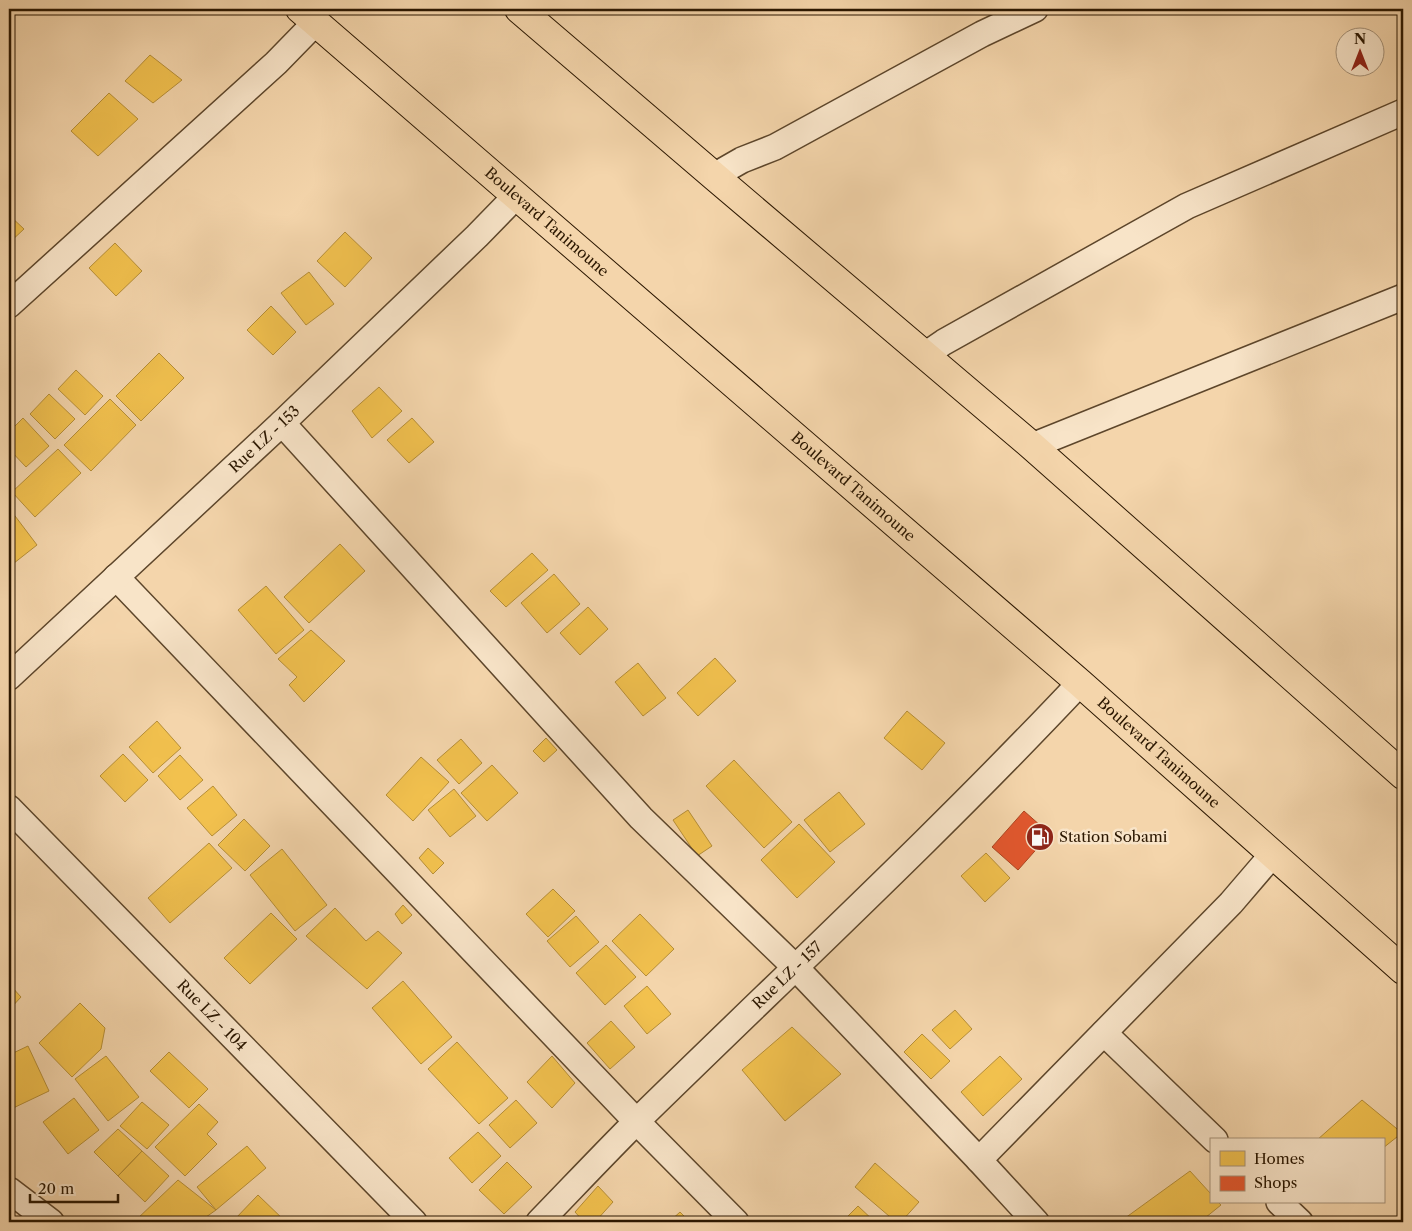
<svg xmlns="http://www.w3.org/2000/svg" width="1412" height="1231" font-family="'Libre Caslon Text',serif">
<rect width="100%" height="100%" fill="#f4d5ab"/>
<filter id="stains"><feTurbulence type="fractalNoise" baseFrequency=".004" numOctaves="4"/><feColorMatrix values="0 0 0 0 .2 0 0 0 0 .09 0 0 0 0 .02 0 0 0 .5 -.17"/></filter>
<radialGradient id="worn" r=".72"><stop offset=".6" stop-color="#630" stop-opacity="0"/><stop offset="1" stop-color="#630" stop-opacity=".3"/></radialGradient>
<path fill="#f2c14e" stroke="#b68e37" d="M150,55L182,80L153,103L125,81Z
M109,93L138,119L98,156L71,131Z
M9,215L24,229L9,243Z
M345,232L372,258L345,287L317,261Z
M115,243L142,271L116,296L89,268Z
M309,272L334,304L306,325L281,293Z
M271,306L296,332L273,355L247,330Z
M159,353L184,378L141,421L116,396Z
M76,370L103,396L85,415L58,389Z
M379,387L402,411L372,438L352,411Z
M49,394L75,419L55,439L30,414Z
M110,399L136,425L91,471L64,445Z
M23,418L49,446L26,467L9,449V432Z
M412,418L434,442L409,463L387,440Z
M58,449L81,473L35,517L12,492Z
M9,508L37,545L9,567Z
M340,544L365,571L309,623L284,597Z
M532,553L548,570L506,607L490,591Z
M554,574L580,604L547,633L521,603Z
M266,586L304,630L276,654L238,610Z
M588,607L608,629L580,655L560,633Z
M311,630L345,661L304,702L289,685L297,677L278,659Z
M715,658L736,681L698,716L677,693Z
M638,663L666,698L643,716L615,682Z
M907,711L945,743L922,770L884,738Z
M157,721L181,748L153,773L129,747Z
M546,738L557,750L544,762L533,751Z
M461,739L482,763L459,784L437,760Z
M123,754L148,780L125,802L100,776Z
M180,755L203,780L180,800L158,776Z
M421,757L449,782L413,821L386,795Z
M734,760L792,822L764,848L706,786Z
M492,765L518,793L487,821L461,793Z
M213,786L237,815L212,836L187,808Z
M454,789L476,816L450,837L428,810Z
M839,792L865,824L830,852L804,820Z
M688,810L712,846L697,856L673,820Z
M244,819L270,846L245,871L218,845Z
M799,824L835,862L797,898L761,860Z
M209,843L232,868L170,923L148,898Z
M428,848L444,863L433,874L419,858Z
M282,849L327,905L295,931L250,875Z
M986,853L1010,878L985,902L961,876Z
M553,889L575,911L548,937L526,914Z
M403,905L412,915L402,924L395,914Z
M335,908L366,941L378,931L402,953L367,989L306,936Z
M271,913L297,939L250,984L224,958Z
M640,914L674,949L646,976L612,941Z
M576,916L599,942L570,967L547,941Z
M606,945L636,977L605,1005L576,973Z
M403,981L452,1037L421,1064L372,1008Z
M11,986L21,997L9,1010V988Z
M647,986L671,1014L647,1034L624,1006Z
M80,1003L105,1028L101,1049L72,1077L39,1043Z
M955,1010L972,1029L950,1049L932,1030Z
M611,1021L635,1047L610,1069L587,1043Z
M792,1027L841,1074L785,1121L742,1070Z
M922,1034L950,1061L931,1079L904,1052Z
M457,1042L508,1098L479,1124L428,1069Z
M28,1046L49,1091L9,1110V1055Z
M169,1052L208,1089L189,1108L150,1071Z
M106,1056L139,1097L108,1121L75,1079Z
M552,1056L575,1083L552,1108L527,1082Z
M1000,1056L1022,1079L983,1116L961,1092Z
M74,1098L99,1130L68,1154L43,1122Z
M516,1100L537,1123L510,1148L489,1125Z
M1362,1100L1402,1133L1383,1148V1140H1317Z
M142,1102L169,1125L147,1149L120,1126Z
M199,1104L218,1122L207,1134L217,1144L185,1176L155,1147Z
M118,1129L142,1151L118,1176L94,1152Z
M478,1132L501,1156L472,1183L449,1158Z
M247,1146L266,1168L216,1210L197,1187Z
M142,1151L169,1176L145,1202L118,1176Z
M507,1162L532,1187L504,1214L479,1190Z
M875,1163L919,1202L901,1222H896L855,1187Z
M1190,1171L1211,1194V1202H1218L1221,1205L1200,1222L1121,1221Z
M178,1180L216,1210L199,1222H138L136,1220Z
M598,1186L613,1202L595,1222H584L575,1212Z
M258,1195L286,1222H238L235,1219Z
M858,1206L875,1222H842Z
M680,1212L690,1222H669Z"/>
<path fill="#e4572e" stroke="#ac4420" d="M1024,811L1050,834L1018,870L992,847Z"/>
<g fill="none" stroke-linecap="round" stroke-linejoin="round">
<defs>
<g id="street">
<path d="M714,176L742,160L775,147L982,34L1035,9"/>
<path d="M9,305L276,63L316,22"/>
<path d="M925,355L944,342L1187,206L1403,112"/>
<path d="M282,423L641,818L796,968L979,1160L1036,1222"/>
<path d="M1032,446L1403,297"/>
<path d="M116,577L637,1122L736,1222"/>
<path id="s1" d="M9,677L282,423L477,236L516,196"/>
<path id="s2" d="M9,808L414,1222"/>
<path d="M1104,1033L1215,1140"/>
<path d="M979,1160L1231,903L1273,854"/>
<path d="M9,1190L51,1222"/>
<path d="M1279,1202L1300,1222"/>
<path id="s3" d="M539,1222C572,1188 604,1154 638,1120C786,975 938,834 1080,683"/>
</g>
<g id="primary">
<path id="s4" d="M300,9L1080,683L1403,970"/>
<path d="M519,9L714,176L1032,446L1403,775"/>
</g>
</defs>
<use href="#street" stroke="#5d462b" stroke-width="28"/>
<use href="#primary" stroke="#2b1700" stroke-width="30"/>
<use href="#street" stroke="#f8e4c8" stroke-width="25"/>
<use href="#primary" stroke="#f4d5ab" stroke-width="28"/>
</g>
<defs>
<symbol id="fuel-disc" viewBox="-11 -11 22 22"><circle r="9.5" fill="#8f2418" stroke="#f8e4c8"/><path d="M-5.5-6h7V0h2V4h1.3V-2.5L3-4.5l.8-.8L6-3V5H2.5V1h-1V6h-7ZM-4.2-4.7v3.2H.2V-4.7Z" fill="#fff"/></symbol>
</defs>
<g fill-rule="evenodd">
<use href="#fuel-disc" x="1024" y="821" width="32" height="32"/>
</g>
<g text-anchor="middle" stroke-width="5" stroke-linejoin="round" paint-order="stroke">
<g font-size="15" fill="#2b1700" stroke="#f8e4c8">
<text dy="5" stroke="none"><textPath href="#s4" startOffset="326">Boulevard Tanimoune</textPath></text>
<text dy="5" stroke="none"><textPath href="#s1" startOffset="349">Rue LZ - 153</textPath></text>
<text dy="5" stroke="none"><textPath href="#s4" startOffset="731">Boulevard Tanimoune</textPath></text>
<text dy="5" stroke="none"><textPath href="#s4" startOffset="1136">Boulevard Tanimoune</textPath></text>
<text dy="5" stroke="none"><textPath href="#s3" startOffset="350">Rue LZ - 157</textPath></text>
<text dy="5" stroke="none"><textPath href="#s2" startOffset="290">Rue LZ - 104</textPath></text>
</g>
<g font-size="15" fill="#2b1700" stroke="#f8e4c8" text-anchor="start">
<text x="1059" y="842">Station Sobami</text>
</g>
</g>
<rect width="1412" height="1231" fill="none" stroke="#f4d5ab" stroke-width="30"/>
<rect x="10" y="10" width="1392" height="1211" fill="none" stroke="#2b1700" stroke-width="2.5"/>
<rect x="15" y="15" width="1382" height="1201" fill="none" stroke="#2b1700"/>
<rect x="1210" y="1138" width="175" height="65" fill="#f8e4c8" stroke="#a69278"/>
<rect x="1220" y="1151" width="25" height="15" fill="#f2c14e" stroke="#a69278"/>
<text x="1254" y="1164" font-size="15" fill="#2b1700">Homes</text>
<rect x="1220" y="1176" width="25" height="15" fill="#e4572e" stroke="#a69278"/>
<text x="1254" y="1188" font-size="15" fill="#2b1700">Shops</text>
<g transform="translate(1360 52)"><circle r="24" fill="#f8e4c8" stroke="#a69278"/>
<path d="M0-4L9 19L0 12L-9 19Z" fill="#8f2418"/>
<text y="-8" font-size="14" font-weight="bold" text-anchor="middle" fill="#2b1700">N</text>
</g>
<path d="M30 1194v8h88v-8" fill="none" stroke="#2b1700" stroke-width="2.5"/>
<text x="38" y="1194" font-size="15" fill="#2b1700" stroke="#f8e4c8" stroke-width="4" paint-order="stroke">20 m</text>
<rect width="100%" height="100%" filter="url(#stains)"/>
<rect width="100%" height="100%" fill="url(#worn)"/>
</svg>
